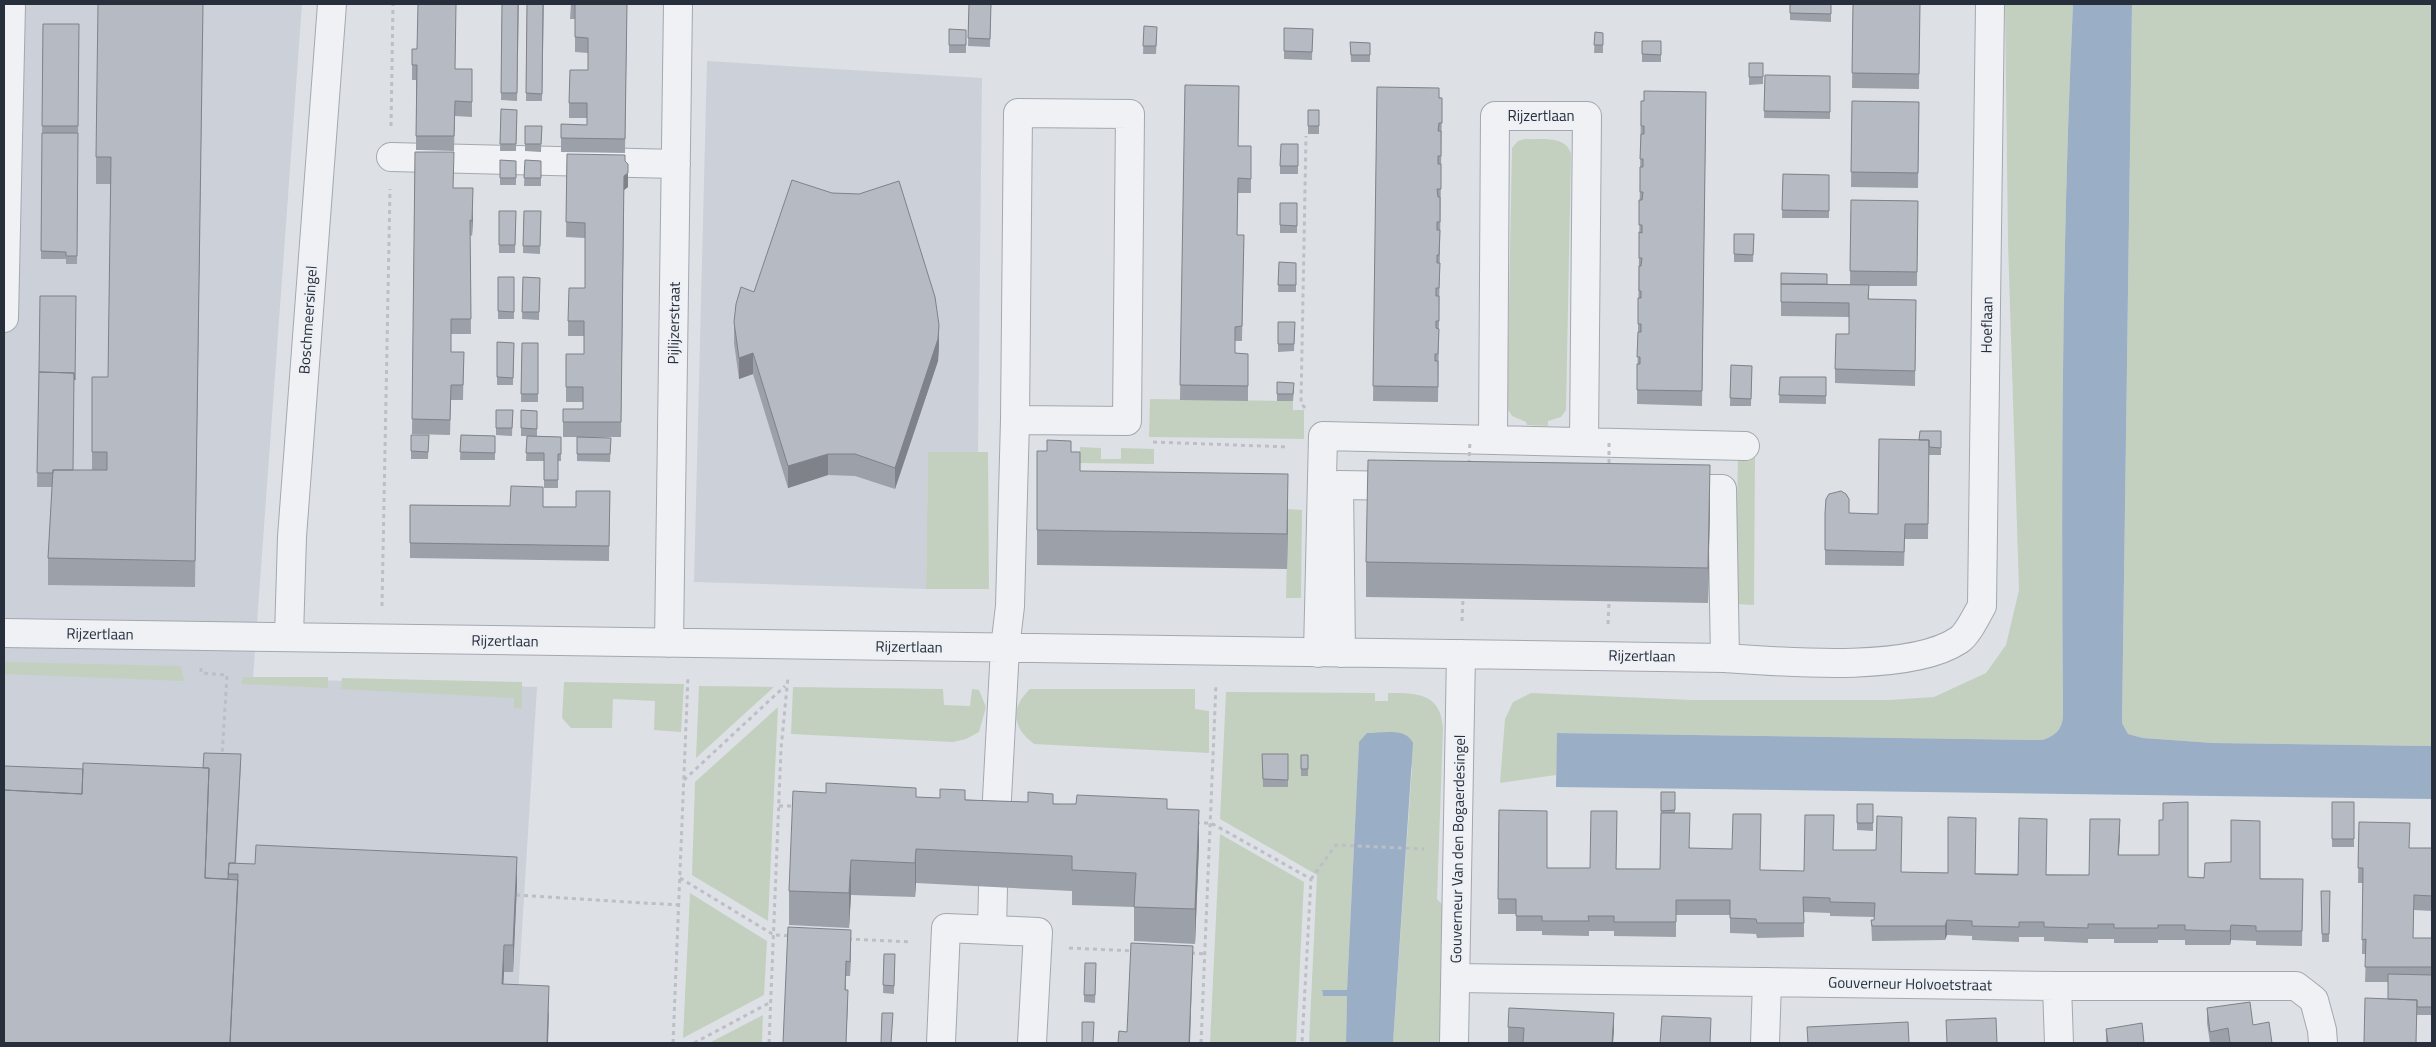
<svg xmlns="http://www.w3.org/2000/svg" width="2436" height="1047" font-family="'Titillium Web',sans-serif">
<rect width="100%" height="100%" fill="#dde1e6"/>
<path fill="#ccd0d8" d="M4,4H302L253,678L537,687L515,1043H4Z
M707,61L982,78L978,453H928L926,589L694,582Z"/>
<path fill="#c3d0bf" d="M2005,4H2073C2062,241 2061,478 2063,716C2062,730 2055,736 2042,740L1558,733L1556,775L1500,783L1505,719L1513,702L1531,693L1692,700H1888L1934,697L1986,673L2006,645L2019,590L2008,243Z
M2132,4H2432V746L2213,743L2143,738L2128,734L2122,723Z
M1525,139C1541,140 1566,135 1571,154L1566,410L1561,417L1548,421V426L1527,425L1526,422L1512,416L1507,408L1512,148L1518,141Z
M1150,399L1293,401V410H1304V439L1149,437Z
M1080,447L1101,448V459H1121V448L1154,449V464L1080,463Z
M928,452H988L989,589H926Z
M1738,456H1755L1754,605L1735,604Z
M1288,509L1302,510L1301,598H1286Z
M4,662L181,666L184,681L4,674Z
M243,677H328V688L241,684Z
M342,678L522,682V709L514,708V698L341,689Z
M564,682L684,684L681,732L654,730L655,701L613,699L612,728H571L562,718Z
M699,686L774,687L696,758Z
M793,687L943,689L944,705L970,706L972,689L979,690L986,707L979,732L966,739L953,742L791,734Z
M1030,689H1195V709L1209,711V753L1034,744C1012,728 1010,708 1030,689Z
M1226,692L1375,693V701H1388V693C1418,693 1441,693 1443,729L1437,899L1447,910L1441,1039L1437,1043H1393L1412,767L1359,742L1347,990L1322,991L1323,996H1347L1346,1043H1309L1317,875L1220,819Z
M778,707L768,921L692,875L695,782Z
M1220,834L1304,882L1296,1043H1210Z
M690,893L767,941L764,995L683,1038Z
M763,1015L762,1043H709Z"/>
<path fill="#9aaec5" d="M2073,4H2132L2122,723L2128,734L2143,738L2213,743L2432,746V799L1556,787L1557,733L2042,740C2055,736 2062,730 2063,716C2061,478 2062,241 2073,4Z
M1367,733C1382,733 1406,727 1413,743L1393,1043H1346L1347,996H1323L1322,990H1347L1359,742Z"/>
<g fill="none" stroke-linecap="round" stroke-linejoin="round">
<defs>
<path id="minor" d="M391,157L676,164
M4,318L11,4
M1493,440L1495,116H1587L1584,442
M1672,489H1722L1725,658
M4,633L1725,658C1784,662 1910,673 1959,640C1968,634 1976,616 1982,606L1990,4
M289,636L292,537L332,4
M669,643L678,4
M1318,653L1323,436L1745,446
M1341,653L1339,485L1404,486
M995,836L1005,648L1010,606L1015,420L1018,113L1130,114L1127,421L1015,420
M992,930L993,887
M1456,978L2057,986H2296L2314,1000L2322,1030L2323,1043
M2057,986L2059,1043
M941,1043L946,928L1038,932L1032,1043
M1454,1043L1461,654
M1765,1043L1767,982"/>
</defs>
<use href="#minor" stroke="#a3a8b0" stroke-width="30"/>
<path stroke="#bcbfc5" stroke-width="3" stroke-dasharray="4 4" stroke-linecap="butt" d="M391,126L393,4
M1305,408L1301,403L1306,136
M1153,442L1289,447
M382,606L390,189
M1462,621L1463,599
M1608,624L1609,602
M201,668V673L227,675L222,757
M684,780L785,686
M779,806H795
M1196,823H1211L1311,879L1302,1043
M680,878L774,935L792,936
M1311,879L1336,845L1424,849
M516,895L678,905
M848,939L912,942
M1069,948L1135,951
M1191,953L1205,954
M673,1043L688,676
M694,1043L771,1002
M769,1043L781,749L788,677
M1201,1043L1216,684"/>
<use href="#minor" stroke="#f0f1f5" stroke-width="28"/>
<path stroke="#bcbfc5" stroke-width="3" stroke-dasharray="4 4" stroke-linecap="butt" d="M1609,443V467
M1469,464L1470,440"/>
</g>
<path fill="#9ca0a8" d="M203,4L195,587L48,585V558L52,487H37L40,296L73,470H92V377H108L111,184H96V157Z
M502,4H519L517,101L501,100Z
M527,4H544L542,101H526Z
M571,4H627L625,153L561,152V124L587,125V118H569V103L588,70V53L575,52V19H570Z
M969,4H991L990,47L968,46Z
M1790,4H1831V22L1790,20Z
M1853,4H1920L1919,89L1852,88Z
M43,24H79L77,264H66V259H41Z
M1144,26L1157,34L1156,54H1143Z
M1284,28L1313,29L1312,60L1284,59Z
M949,29L966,30V53H949Z
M1595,32L1603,33V53H1594Z
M1642,41H1661V62H1642Z
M1350,42L1370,43V62H1351Z
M412,49L455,69H472V117L455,116L454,151L416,150V80H412Z
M1749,63H1763V84L1749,85Z
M1765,75L1830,76V119L1764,118Z
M1185,85L1239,146H1251V193H1238L1237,235H1244L1242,341H1235V353L1248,354V401L1180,400Z
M1377,87L1442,98L1438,402L1373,401Z
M1706,92L1702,406L1637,404L1641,101Z
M1852,101L1919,102L1918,188L1851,187Z
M501,109L517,110L516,151H500Z
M1308,110H1319V134H1308Z
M525,126H542L541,152L525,151Z
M1298,144V174H1280V166Z
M415,152L453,188L473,216L472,236L470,235L471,334H451V352H464L463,400H451L450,435L412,434Z
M567,154L625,161L628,179V187L624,190L621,437H563V409H583V402H566V387L584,354V336H568V321L585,288V238L566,237Z
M500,160L516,161V185H500Z
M525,160L541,161V186H524Z
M1783,174L1829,175V218H1782Z
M1851,200L1918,201L1917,286H1869V299L1916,300L1915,386L1835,383V369L1849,334V317L1781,316V284H1850Z
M1280,203H1297V233H1280Z
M499,211H516L515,253H499Z
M524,211H541L540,254L523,253Z
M1734,234H1754L1753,262H1734Z
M1279,262L1296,263V292H1278Z
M498,277H514V319H498Z
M523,277L540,278L539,320L522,319Z
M754,292L939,346L938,361L895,489L855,476L828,475L788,488L753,374L739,379L734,343V322Z
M1278,322H1295L1294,351L1278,352Z
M497,342L514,343L513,385H497Z
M522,343H538V402H521Z
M1731,365L1752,366L1751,406H1730Z
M1780,377H1826V404L1779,403Z
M1277,382L1294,390L1293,401H1277Z
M496,410H513L512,436L496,435Z
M521,410L537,411V436H521Z
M1941,431V455H1929L1928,539H1905L1904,566L1825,565V513L1878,514L1919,440Z
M411,435H429L428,459H411Z
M461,435L495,436V460H460Z
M527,436L561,437V461H558V488H544V461H526Z
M577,437L611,438L610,462L577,461Z
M1071,452L1080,471L1288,509L1287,569L1037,565V530Z
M610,491L609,561L410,558V505L576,507Z
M1710,500L1708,603L1366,597V562Z
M1262,754H1288V787H1263Z
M1301,755H1308V776H1301Z
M241,762L236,863L517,884L513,972H504L503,984L549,1013L548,1043H4L83,769L203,768Z
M1661,792H1675V813L1690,848L1760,870L1804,871L1834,850L1902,872L2089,875L2120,834L2118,855L2188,877L2303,879L2302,946L2256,945V941L2231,940L2230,945H2185V940H2158V943H2114V939H2088V943L2044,941V937H2019V942L1972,940V936L1947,935L1945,940L1872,941L1871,920H1874V917L1830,916V913L1804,912V937L1757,938L1756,934L1730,933V915H1676V937L1614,936V931H1589V936L1542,935V931H1516V914H1498L1499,810L1547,868L1660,869Z
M916,797L1167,809L1199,845L1195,944L1134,941V907L1072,905V891L916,883L915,897L851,895L849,928L789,925V891Z
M2332,802H2354V847H2332Z
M1857,804H1873V831L1857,830Z
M2359,822L2410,848H2432V911L2414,910L2413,938H2432V1015H2417L2364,1043L2388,999V982H2365L2366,954H2362L2363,883H2358Z
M2321,891H2330L2329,942H2322Z
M851,945L850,976H846V990L848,1004L846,1043H783Z
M884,954H895L894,994L883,993Z
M1096,971L1095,1003L1084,1002V995Z
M2207,1008L2253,1025L2272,1043H2210L2207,1023Z
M1508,1027L1614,1028L1613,1043H1523L1508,1042Z
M2106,1029L2144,1043H2106Z"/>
<path fill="#7f8288" d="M628,164V187L624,190L621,437L624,176Z
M473,202V216L472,236V221Z
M939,325V346L938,361L895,489V468Z
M753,353V374L739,379V358Z
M828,454V475L788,488V466Z
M1710,465V500L1708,603V568Z
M1288,474V509L1287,569V534Z
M1199,810V845L1195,944V909Z
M2120,819V834L2118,869V855Z
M916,849V883L915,897V863Z
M517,857V884L513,972V945Z
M851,860V895L849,928V893Z
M1947,920V935L1945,940V926Z
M2231,925V940L2230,945V931Z
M851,930V945L850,976V962Z
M504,945V972L502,1011V984Z
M1193,946L1190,1043H1189Z
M549,986L548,1043H547Z
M1614,1013V1028L1613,1043H1612Z"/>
<path fill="#b5bac3" stroke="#7f8288" d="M98,4H203L195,561L48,558L53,470H107V452H92V377H108L111,157H96Z
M418,4H456L455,69H472V102L455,101L454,136H416L417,65H412V49H417Z
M502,4H518L517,93H501Z
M527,4H543L542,94L526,93Z
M571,4H627L625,139L561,138V124L587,125V103H569L570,70H588V38L575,37V4Z
M969,4H991L990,39L968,38Z
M1790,4H1831V14L1790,13Z
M1853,4H1920L1919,74L1852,73Z
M43,24H79L78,126H42Z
M1144,26L1157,27L1156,46H1143Z
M1284,28L1313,29L1312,52L1284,51Z
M949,29L966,30V45H949Z
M1595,32L1603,33V45H1594Z
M1642,41H1661V55L1642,54Z
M1350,42L1370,43V55H1351Z
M1749,63H1763V77H1749Z
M1765,75L1830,76V112L1764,111Z
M1185,85L1239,86L1238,146H1251V179L1238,178L1237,235H1244L1242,326L1235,327V353L1248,354V386L1180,385Z
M1377,87L1439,88V98H1442V123H1439L1438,131H1441V156H1438V164H1441V189H1437L1438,197H1440V222H1437V230H1440L1439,255H1437V263H1440L1439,288H1436V296H1439V321H1436V328L1439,329L1438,354H1435V361H1438V387L1373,386Z
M1644,91L1706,92L1702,391L1637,390V364H1640V357H1637L1638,332H1641V324H1638V298H1641V291H1639V266H1641L1642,258H1639V232L1642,233V225H1639V200H1642L1643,192H1640V167H1643V159H1640L1641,134H1644V126H1641V101H1644Z
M1852,101L1919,102L1918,173L1851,172Z
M501,109L517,110L516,144H500Z
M1308,110H1319V126H1308Z
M525,126H542L541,144H525Z
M42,133H78L77,256H66V252L41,251Z
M1281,144H1298V166H1280Z
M415,152H454L453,188H473L472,221L470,220L471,319H451V352H464L463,385H451L450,420L412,419Z
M567,154L625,155V161L628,164V173L624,176L621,422H563V409H583V387H566V354H584V321H568L569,288H585V223L566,222Z
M500,160L516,161V178H500Z
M525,160L541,161V178H524Z
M1783,174L1829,175V211L1782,210Z
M792,180L832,193L859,194L899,181L935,297L939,325L938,339L895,468L855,454H828L788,466L753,353L739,358L734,322L736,304L741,287L754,292Z
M1851,200L1918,201L1917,272L1850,271Z
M1280,203H1297V226L1280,225Z
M499,211H516L515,245H499Z
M524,211H541L540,246H523Z
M1734,234H1754L1753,255L1734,254Z
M1279,262L1296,263V285H1278Z
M1781,273L1827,274V284H1781Z
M498,277H514V312L498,311Z
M523,277L540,278L539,312H522Z
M1781,284L1869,285L1868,299L1916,300L1915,371L1835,369L1836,334H1849V303L1781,302Z
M40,296H76L75,380L74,373L39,372Z
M1278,322H1295L1294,344H1278Z
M497,342L514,343L513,378L497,377Z
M522,343H538V394H521Z
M1731,365L1752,366L1751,399L1730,398Z
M39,372L74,373L73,470H53V473H37Z
M1780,377H1826V396L1779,395Z
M1277,382L1294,383L1293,394H1277Z
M496,410H513L512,428H496Z
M521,410L537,411V429L521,428Z
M1920,431H1941V448L1929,447V440H1919Z
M411,435H429L428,452L411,451Z
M461,435L495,436V453L460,452Z
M527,436L561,437V454H558V480H544V453H526Z
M577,437L611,438L610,454H577Z
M1879,439L1929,440L1928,524H1905L1904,552L1825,550V513L1826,499L1829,494L1841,491L1846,494L1849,499V513L1878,514Z
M1047,440L1071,441V452H1080V471L1288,474L1287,534L1037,530V451H1047Z
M1368,460L1710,465L1708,568L1366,562Z
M511,486L543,487V507H576V491H610L609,546L410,543V505L510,506Z
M204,753L241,754L235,863H229L228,879L205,878L209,768H203Z
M1262,754H1288V780L1263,779Z
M1301,755H1308V769H1301Z
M83,763L209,768L205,878L238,880L230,1043H4V790L82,794Z
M4,766L83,769L82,794L4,790Z
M826,783L916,788V797L940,798V789L965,790V800L1028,802V792L1053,794V804H1076L1077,795L1167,799V809L1199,810L1195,909L1134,907L1136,873L1072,870V856L916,849L915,863L851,860L849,893L789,891L793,791L826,793Z
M1661,792H1675V810L1661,811Z
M2188,802V877L2204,878L2205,863L2231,862V820L2260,821V879H2303L2302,931H2256V926L2231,925L2230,931L2185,930V925H2158V928H2114V924H2088V928L2044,927V922H2019V927L1972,926V921L1947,920L1945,926H1872L1871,920H1874L1875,903L1830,902V898L1803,897L1804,923H1757L1756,919L1730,918V900H1676V922H1614V916H1588L1589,921H1542V916H1516V899H1498L1499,810L1547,811V868H1590L1591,811H1617L1616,869H1660L1661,813H1690L1689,848L1732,849L1733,814H1761L1760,870L1804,871L1805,815H1834L1833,850H1876L1877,816L1902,817L1901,872L1948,873V817L1976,818L1975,874L2018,875L2019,818L2047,819L2046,875H2089L2090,819H2120L2118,855H2159V820H2163V803Z
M2332,802H2354V839H2332Z
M1857,804H1873V823H1857Z
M2359,822L2410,823L2409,848H2432V896L2414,895L2413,938H2432V967H2365L2366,939L2362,940L2363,868H2358Z
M256,845L517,857L513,945H504L502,984L549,986L547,1043H230L238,874H228L229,863L255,864Z
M2321,891H2330L2329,934H2322Z
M788,927L851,930L850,962L846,961L845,990H848L846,1043H783Z
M1131,943L1193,946L1189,1043H1118L1119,1031L1127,1032Z
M884,954H895L894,986L883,985Z
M1085,963H1096L1095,995H1084Z
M2388,974L2432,975V1007H2417V1000L2388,999Z
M2365,998L2417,1000L2416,1043H2432H2364Z
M2250,1002L2253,1025L2269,1022L2272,1043H2230L2228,1028L2210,1032L2207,1008Z
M1509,1008L1614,1013L1612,1043H1523L1524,1028L1508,1027Z
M882,1013H893L891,1043H881Z
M1662,1016L1711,1018L1710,1043H1660Z
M1996,1018L1997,1043H1947L1946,1020Z
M1082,1022H1094L1093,1043H1082Z
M1908,1022L1909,1043H1808L1807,1027Z
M2142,1023L2144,1043H2108L2106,1029Z"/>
<g text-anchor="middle" stroke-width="4.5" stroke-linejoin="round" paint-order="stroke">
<g font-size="15" fill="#282f3c" stroke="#edf0f4">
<text x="1541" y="121">Rijzertlaan</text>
<text transform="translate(308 320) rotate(-86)" y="5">Boschmeersingel</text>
<text transform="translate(674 323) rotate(-89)" y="5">Pijlijzerstraat</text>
<text transform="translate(1987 325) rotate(-89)" y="5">Hoeflaan</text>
<text transform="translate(100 634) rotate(1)" y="5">Rijzertlaan</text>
<text transform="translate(505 641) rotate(1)" y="5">Rijzertlaan</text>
<text transform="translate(909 647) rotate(1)" y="5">Rijzertlaan</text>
<text transform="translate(1642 656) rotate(1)" y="5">Rijzertlaan</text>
<text transform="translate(1458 849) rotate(-89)" y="5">Gouverneur Van den Bogaerdesingel</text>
<text transform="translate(1910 984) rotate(1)" y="5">Gouverneur Holvoetstraat</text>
</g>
</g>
<rect width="2436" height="1047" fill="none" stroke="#282f3c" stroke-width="10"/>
</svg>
